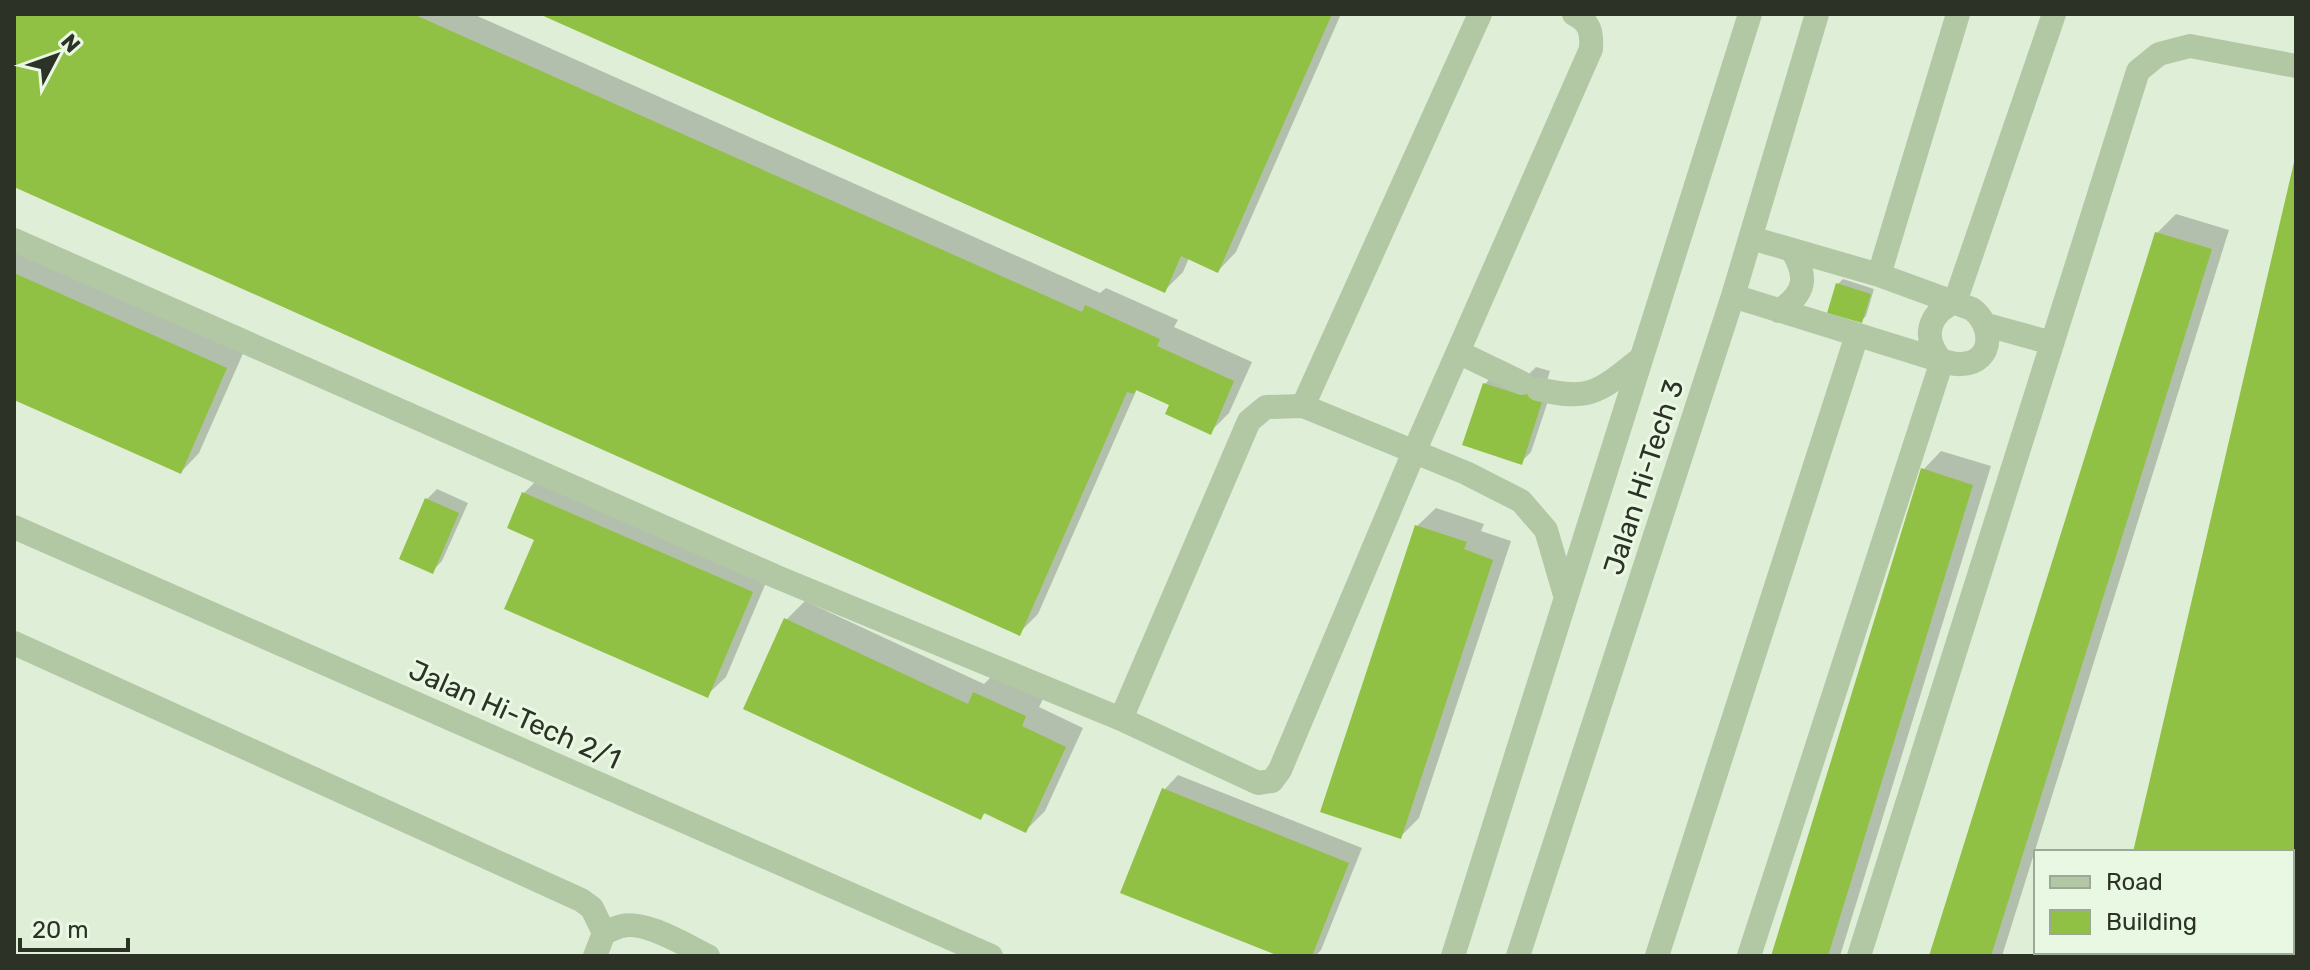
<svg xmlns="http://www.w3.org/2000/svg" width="2310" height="970" font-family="Rubik,sans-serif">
<rect width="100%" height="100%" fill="#dfefd7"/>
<path fill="#0003" d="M14,14H473L1100,293L1106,288L1178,320L1174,327L1252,362L1229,413L1210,432L1172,404L1137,389L1038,614L1019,633L14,185Z
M543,14H1341L1236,252L1218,271L1189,258L1183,272L1164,291Z
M2296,162V956H2111L2112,952H2292V852H2135Z
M2176,214L2229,230L2002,956H1931L2157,233Z
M14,246L245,349L199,453L181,472L14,397Z
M1843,279L1874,289L1866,316L1861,321L1838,284Z
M1536,367L1550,371L1544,390L1551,392L1531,452L1521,462L1485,384L1494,374L1526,377Z
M1941,451L1991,466L1840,956H1773L1923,470Z
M543,474L770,573L726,677L707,695L524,493Z
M437,489L468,503L442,561L432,571L402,558L427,499Z
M1436,508L1484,524L1481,531L1511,541L1419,818L1400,837L1417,526Z
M805,601L984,684L994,674L1044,697L1039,707L1083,728L1045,811L1026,830L986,812L981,817L786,620Z
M1178,775L1362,848L1321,950L1315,956H1284L1164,790Z"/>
<path fill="#90c144" d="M14,14H413L1082,312L1085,305L1160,339L1157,346L1234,381L1211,435L1165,414L1169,405L1136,390L1134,394L1127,392L1020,636L14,187Z
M539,14H1332L1218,273L1181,256L1165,293Z
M2295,158L2296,956H2109L2110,952H2292V852H2133Z
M2155,232L2212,249L1991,956H1929Z
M14,273L227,368L181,474L14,400Z
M1836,283L1871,294L1862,323L1827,313Z
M1524,376L1535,400L1542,402L1522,465L1462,445L1483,383L1518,394Z
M1921,468L1973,485L1828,956H1771Z
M522,492L753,592L708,698L504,609L534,540L507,528Z
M425,498L459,513L433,574L399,559Z
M1415,525L1467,542L1464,549L1493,560L1401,839L1320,812Z
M784,618L968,704L973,692L1026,716L1022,726L1066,747L1026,833L984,813L981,820L743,709Z
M1162,788L1349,863L1312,956H1279L1120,893Z"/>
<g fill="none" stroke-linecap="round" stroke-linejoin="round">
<path stroke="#b2c7a4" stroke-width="24" d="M14,240L777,577L1121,719L1258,783L1272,781L1280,770L1414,452L1591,49C1592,32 1590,22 1574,14
M1879,275L1958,14
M1733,296L1942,361C1948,362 1956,365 1962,364C1995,362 1993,324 1972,309L1879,275L1751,238
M1779,311C1806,293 1808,277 1792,250
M1987,325L2052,343
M1458,352L1522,383
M1538,389C1590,402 1600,391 1640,359
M1303,406L1480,14
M14,527L991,956
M14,643L581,900L592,908L604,933
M1121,719L1249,421L1266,407L1303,406L1466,473L1521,501L1546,530L1565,595
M595,956L604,933C610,931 616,927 622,926C645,920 687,946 708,956
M1453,956L1750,14
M1518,956L1733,296L1817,14
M1657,956L1857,335
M1749,956L1942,361C1922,340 1927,313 1955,302L2054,14
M1859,956L2138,71L2159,54L2190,46L2296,66"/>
</g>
<g text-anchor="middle" stroke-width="6" stroke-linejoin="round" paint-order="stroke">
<g font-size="28" fill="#2c3225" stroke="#e9f8e3">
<text transform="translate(1643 477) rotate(-72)" y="10">Jalan Hi-Tech 3</text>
<text transform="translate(515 714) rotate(24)" y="10">Jalan Hi-Tech 2/1</text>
</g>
</g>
<rect width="2310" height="970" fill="none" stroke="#2c3225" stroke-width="32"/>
<rect x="2034" y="850" width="260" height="104" fill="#e9f8e3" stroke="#9da997" stroke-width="2"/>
<rect x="2050" y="876" width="40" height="12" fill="#b2c7a4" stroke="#9da997" stroke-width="2"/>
<text x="2106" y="890" font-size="24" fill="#2c3225">Road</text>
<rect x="2050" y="910" width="40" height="24" fill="#90c144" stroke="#9da997" stroke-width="2"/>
<text x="2106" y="930" font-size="24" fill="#2c3225">Building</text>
<g transform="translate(56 56) rotate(49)" stroke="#e9f8e3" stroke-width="6" paint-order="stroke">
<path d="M0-6L14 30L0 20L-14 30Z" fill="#2c3225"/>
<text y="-12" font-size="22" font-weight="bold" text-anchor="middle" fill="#2c3225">N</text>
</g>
<path d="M20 938v12h108v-12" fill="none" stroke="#2c3225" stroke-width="4"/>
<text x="32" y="938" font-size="24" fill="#2c3225" stroke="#e9f8e3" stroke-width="6" paint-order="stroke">20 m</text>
</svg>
